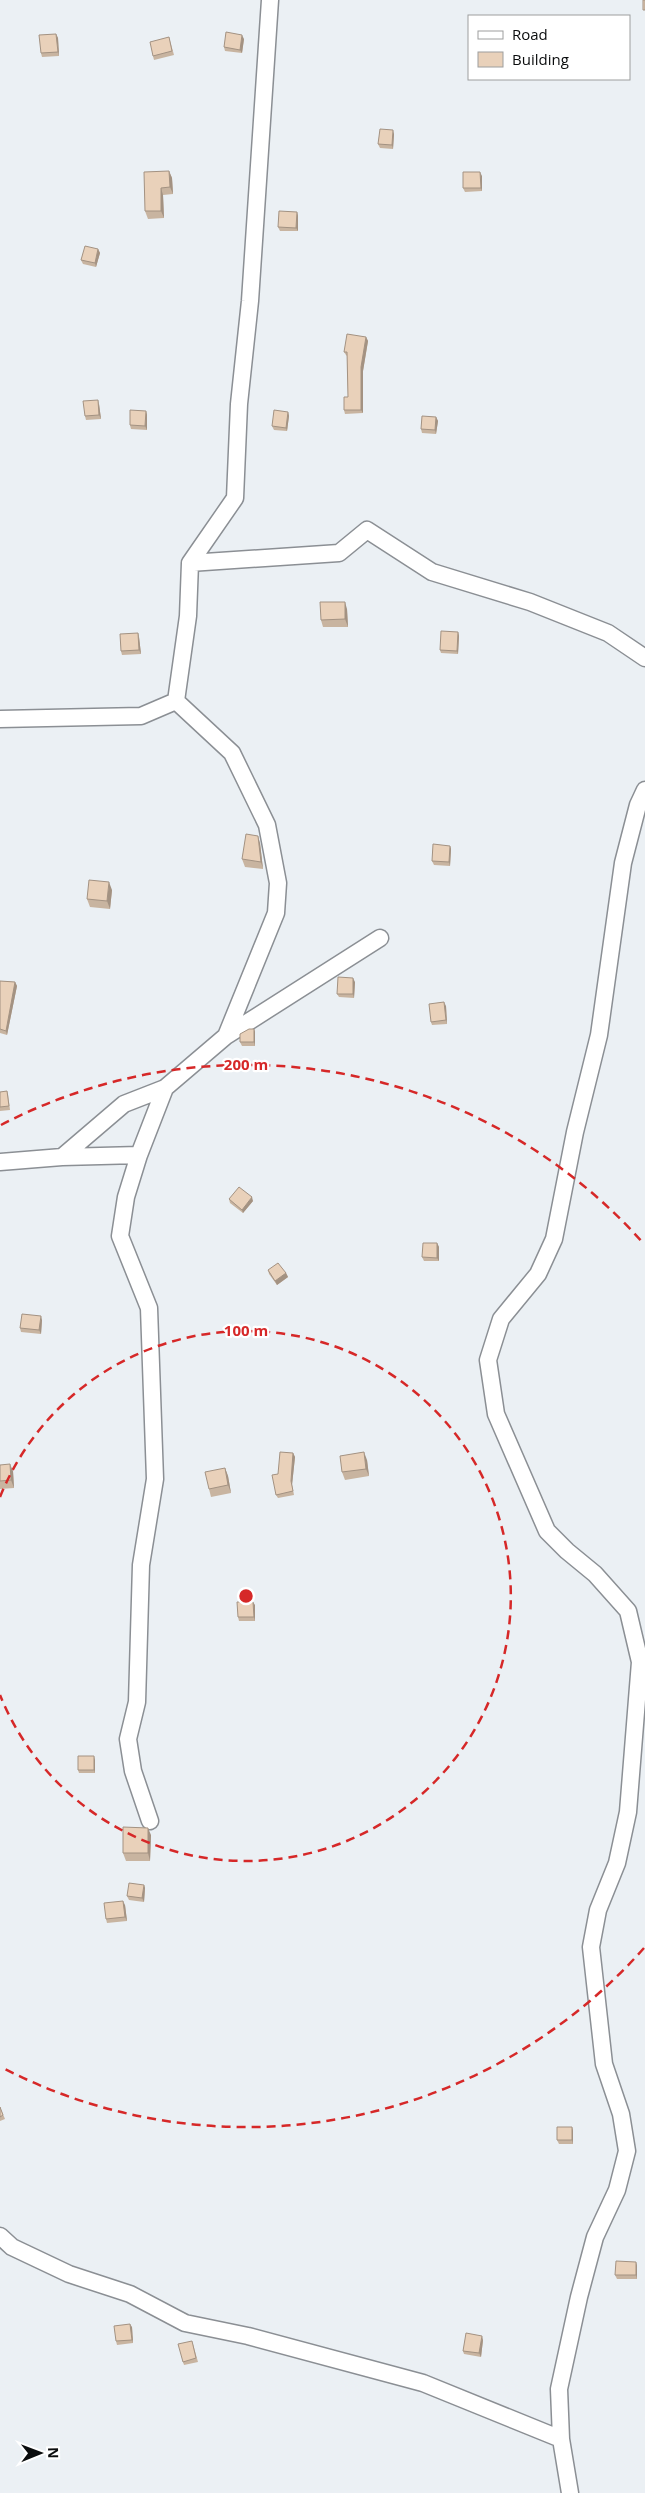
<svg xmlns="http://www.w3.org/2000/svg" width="645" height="2493" font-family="'Open Sans',sans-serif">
<rect width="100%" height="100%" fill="#ebf0f4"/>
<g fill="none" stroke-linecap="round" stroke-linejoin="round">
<defs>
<path id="minor" d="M190,563L339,553L367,530L432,572L530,602L608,633L645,658
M176,701L232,753L267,825L278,883L276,913L226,1036
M0,719L141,716L176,701L188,616L190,563L235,498L239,404L250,301L270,0
M139,1155L126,1197L120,1236L149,1308L155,1479L141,1565L137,1702L128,1739L133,1771L150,1821
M62,1157L139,1155L165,1088L226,1036L380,938
M0,1162L62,1157L124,1104L165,1088
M0,2236L12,2247L69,2274L130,2294L185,2323L248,2336L423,2383L561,2439
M570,2493L561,2439L559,2389L579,2297L595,2237L617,2190L627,2151L621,2114L604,2064L591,1947L598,1910L617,1863L628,1812L640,1662L628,1611L595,1574L567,1551L547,1531L496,1414L488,1360L501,1319L538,1274L554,1239L575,1132L599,1035L623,863L638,805L645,790"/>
</defs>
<use href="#minor" stroke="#8b8f94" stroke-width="19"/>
<use href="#minor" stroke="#fff" stroke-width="16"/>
</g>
<path fill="#c8b4a0" d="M56,34L58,38L59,56L42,57L41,53Z
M169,37L174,55L154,60L153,56Z
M244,39L242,53L225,51L224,47Z
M394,134L393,149L380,148L378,144Z
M169,171L172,178L173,194L163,195L164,218L148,219L145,211Z
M482,176V191L465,192L463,188Z
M297,212L298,216V231H280L278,227Z
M98,249L100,253L96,267L83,264L81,260Z
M366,337L368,341L363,371V413L345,414L344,410L348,397L347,356L346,355L344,352Z
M99,404L101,419L86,420L85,416Z
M146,411L147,415V430L131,429L130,425Z
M288,412L289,416L287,431L274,430L272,426Z
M436,417L438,421L436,434L422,433L421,429Z
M347,609L348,627H323L321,620Z
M458,632L459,636L458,654L441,653L440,650Z
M138,633L139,637L141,654L122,655L121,651Z
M260,843L263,869L245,867L242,859Z
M450,846L451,849L450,866L434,865L432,861Z
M112,890L110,909L90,907L87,899Z
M0,981L15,982L17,986L7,1035L0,1033Z
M355,982L354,998L339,997L337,994Z
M446,1006L447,1024L432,1025L431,1022Z
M254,1029L255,1032V1046H242L240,1042Z
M7,1091L8,1094L10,1110L0,1111V1092Z
M229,1199L253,1201L243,1213L230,1203Z
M437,1243L439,1247V1261H424L422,1257Z
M268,1270L286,1273L288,1277L277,1285L269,1274Z
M42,1320L41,1334L21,1332L20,1328Z
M293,1453L295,1457L292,1485L294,1495L278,1498L276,1495L278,1474Z
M367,1460L369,1476L345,1480L342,1472Z
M0,1465L13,1471L14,1488L0,1489Z
M225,1468L228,1476L231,1493L211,1497L209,1489Z
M255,1605V1621H239L238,1617Z
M95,1760V1773H79L78,1770Z
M151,1835L150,1861H126L123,1853Z
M144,1885L145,1888L144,1902L129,1900L127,1896Z
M125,1905L127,1921L107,1923L106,1919Z
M0,2107L5,2119L0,2121Z
M572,2127L573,2131V2144H559L557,2140Z
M636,2262L637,2266V2279H617L615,2275Z
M132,2327L133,2343L117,2345L116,2341Z
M483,2340L481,2357L464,2354L463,2351Z
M193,2344L198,2362L184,2365L183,2362Z"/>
<path fill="#a39282" d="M56,34L58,38L59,56L58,52Z
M242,35L244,39L242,53L240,50Z
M393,130L394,134L393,149L392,145Z
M169,171L172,178L173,194L170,187Z
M480,172L482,176V191L481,188Z
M161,188L163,195L164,218L161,211Z
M297,212L298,216V231L296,228Z
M98,249L100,253L96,267L95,263Z
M366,337L368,341L363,371V413L361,410V367Z
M98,400L99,404L101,419L99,415Z
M146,411L147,415V430L145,426Z
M288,412L289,416L287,431L286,428Z
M436,417L438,421L436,434L435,430Z
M345,602L347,609L348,627L345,619Z
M458,632L459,636L458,654L457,651Z
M138,633L139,637L141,654L139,650Z
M258,836L260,843L263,869L261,862Z
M450,846L451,849L450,866L449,862Z
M109,882L112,890L110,909L107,901Z
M353,978L355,982L354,998L353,994Z
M15,982L17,986L7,1035L6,1031Z
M444,1002L446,1006L447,1024L446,1020Z
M254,1029L255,1032V1046L254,1042Z
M252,1197L253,1201L243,1213L242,1210Z
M437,1243L439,1247V1261L437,1258Z
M286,1273L288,1277L277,1285L275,1281Z
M41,1316L42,1320L41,1334L39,1330Z
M364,1452L367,1460L369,1476L366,1469Z
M293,1453L295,1457L292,1485L294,1495L291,1481Z
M10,1464L13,1471L14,1488L11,1480Z
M225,1468L228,1476L231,1493L228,1485Z
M253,1602L255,1605V1621L254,1617Z
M94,1756L95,1760V1773L94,1770Z
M148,1828L151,1835L150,1861L148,1853Z
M144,1885L145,1888L144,1902L142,1898Z
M123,1901L125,1905L127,1921L125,1917Z
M572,2127L573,2131V2144L572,2140Z
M636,2262L637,2266V2279L636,2275Z
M130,2324L132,2327L133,2343L132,2340Z
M482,2336L483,2340L481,2357L479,2353Z"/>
<path fill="#e9d1ba" stroke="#a39282" d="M643,0H645V10H643Z
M226,32L242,35L240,50L224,47Z
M56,34L58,52L41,53L39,35Z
M169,37L172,51L153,56L150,42Z
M380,129L393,130L392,145L378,144Z
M169,171L170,187L161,188V211H145L144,172Z
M463,172H480L481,188H463Z
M279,211L297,212L296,228L278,227Z
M85,246L98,249L95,263L81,260Z
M347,334L366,337L361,367V410H344V397H348L347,352H344Z
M98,400L99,415L85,416L83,401Z
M130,410L146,411L145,426L130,425Z
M274,410L288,412L286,428L272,426Z
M422,416L436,417L435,430L421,429Z
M320,602H345V619L321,620Z
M441,631L458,632L457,651L440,650Z
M138,633L139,650L121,651L120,634Z
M246,834L258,836L261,862L242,859Z
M433,844L450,846L449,862L432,861Z
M89,880L109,882L107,901L87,899Z
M338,977L353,978V994H337Z
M0,981L15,982L6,1031L0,1029Z
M444,1002L446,1020L431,1022L429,1004Z
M249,1029H254V1042H240V1034Z
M7,1091L9,1106L0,1107V1092Z
M239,1187L252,1197L242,1210L229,1199Z
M423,1243H437V1258L422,1257Z
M278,1263L286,1273L275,1281L268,1270Z
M22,1314L41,1316L39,1330L20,1328Z
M280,1452L293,1453L291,1481L293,1491L276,1495L272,1475L278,1474Z
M364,1452L366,1469L342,1472L340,1456Z
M10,1464L11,1480L0,1481V1465Z
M225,1468L228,1485L209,1489L205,1472Z
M237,1602H253L254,1617H238Z
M78,1756H94V1770H78Z
M123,1827L148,1828V1853H123Z
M129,1883L144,1885L142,1898L127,1896Z
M123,1901L125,1917L106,1919L104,1903Z
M0,2107L3,2115L0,2117Z
M557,2127H572V2140H557Z
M616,2261L636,2262V2275H615Z
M130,2324L132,2340L116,2341L114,2326Z
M466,2333L482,2336L479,2353L463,2351Z
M192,2341L196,2358L183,2362L178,2344Z"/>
<g fill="none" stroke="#d62828" stroke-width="2.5" stroke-dasharray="9 6">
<path d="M0 1497A265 265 0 1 1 0 1695"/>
<path d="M644 1948A531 531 0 0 1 1 2067M1 1125A531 531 0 0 1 644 1244"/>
</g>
<circle cx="246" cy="1596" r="8" fill="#d62828" stroke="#fff" stroke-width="2.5"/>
<g font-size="15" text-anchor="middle" font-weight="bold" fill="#d62828" stroke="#fff" stroke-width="4.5" stroke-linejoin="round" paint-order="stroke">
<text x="246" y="1070">200 m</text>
<text x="246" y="1336">100 m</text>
</g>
<rect x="468" y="15" width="162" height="65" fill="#ffffff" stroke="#9d9e9e"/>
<rect x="478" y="31" width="25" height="8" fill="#ffffff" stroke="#9d9e9e"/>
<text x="512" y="40" font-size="15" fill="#0a0c0d">Road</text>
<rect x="478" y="52" width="25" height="15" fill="#e9d1ba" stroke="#9d9e9e"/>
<text x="512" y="65" font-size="15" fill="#0a0c0d">Building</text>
<g transform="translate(40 2453) rotate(89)" stroke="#ffffff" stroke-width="4" paint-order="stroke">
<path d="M0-4L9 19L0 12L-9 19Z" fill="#0a0c0d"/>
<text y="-8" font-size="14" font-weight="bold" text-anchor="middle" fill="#0a0c0d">N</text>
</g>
</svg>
